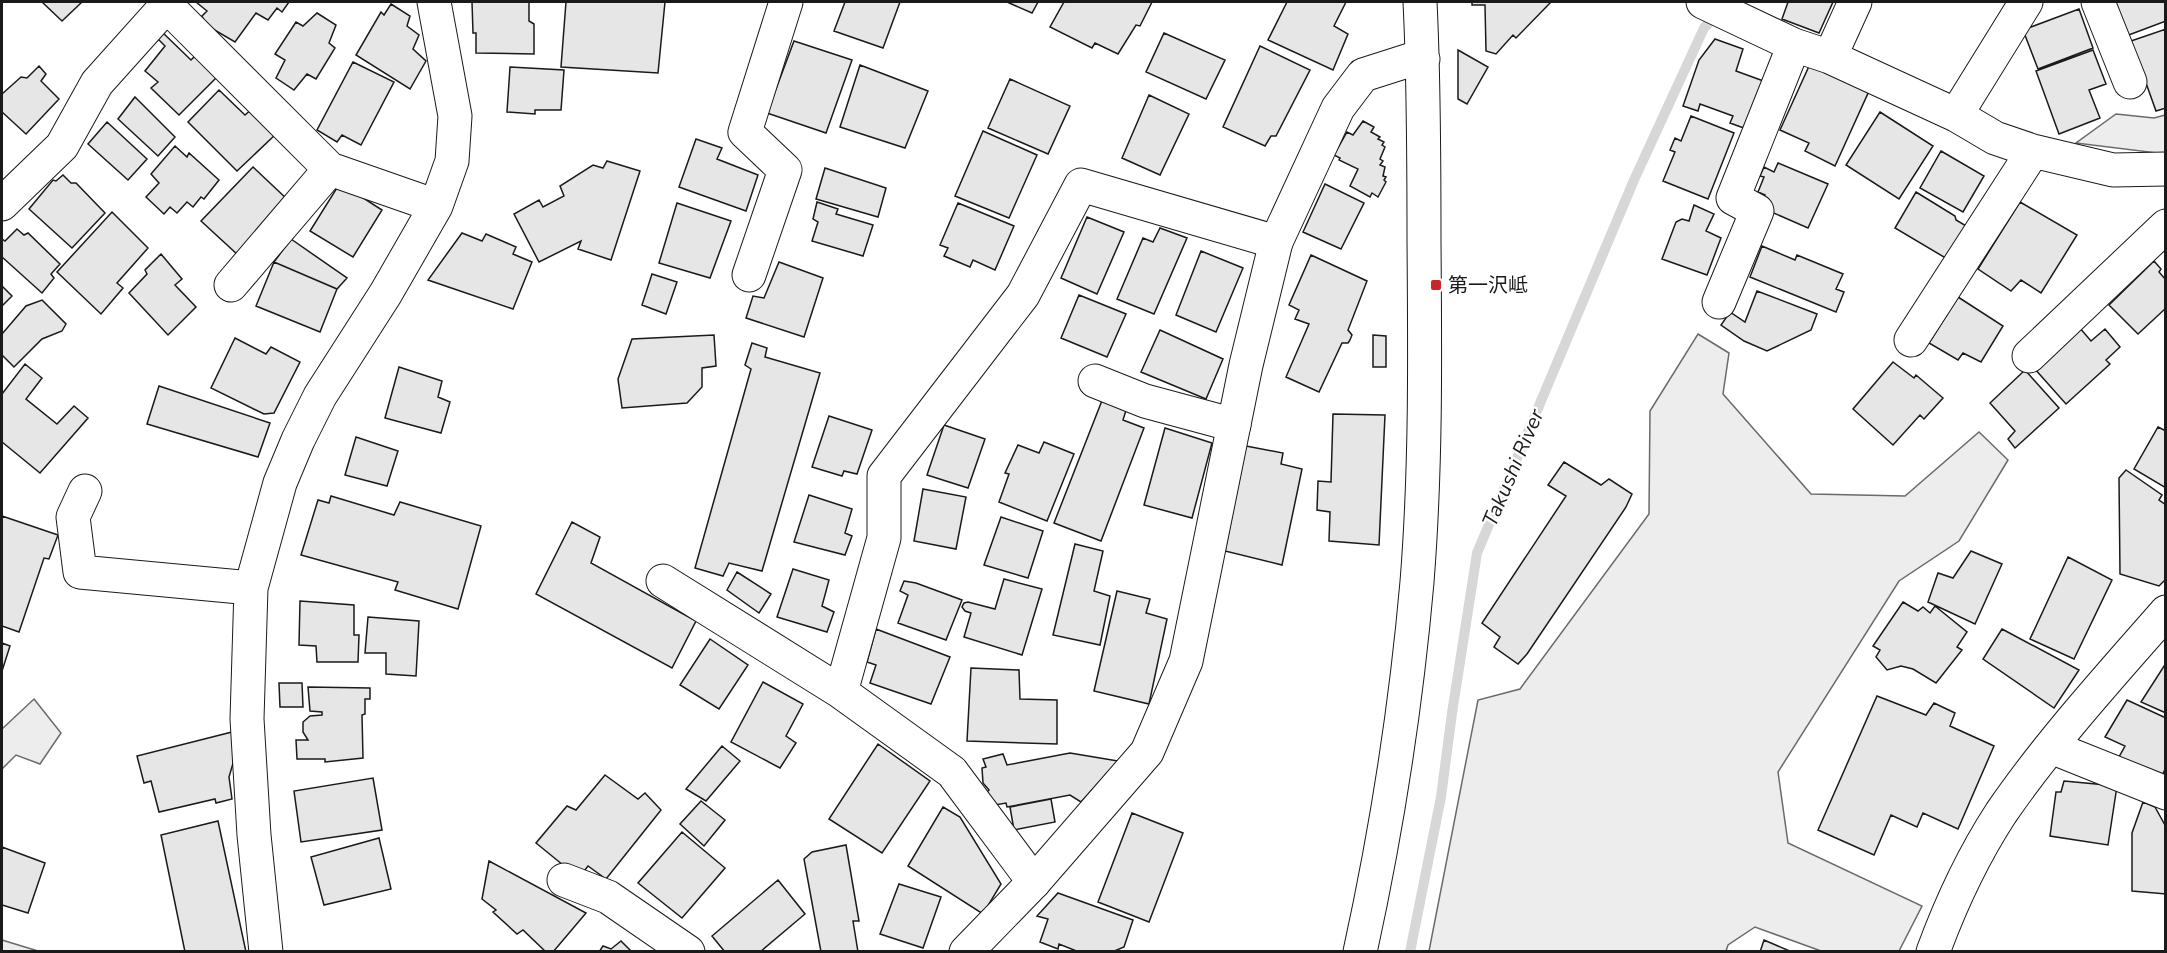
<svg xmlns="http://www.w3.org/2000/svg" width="2167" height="953" font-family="'Nunito Sans','Noto Sans JP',sans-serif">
<rect width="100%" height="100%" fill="#fff"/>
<path fill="#ededed" stroke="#6a6a6a" stroke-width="1.5" d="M2116,114L2154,118L2165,115V154L2076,143Z
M1698,334L1729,353L1723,394L1811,494L1905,496L1979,432L2008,460L1959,541L1899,581L1778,772L1788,843L1922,906L1899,951H1821L1755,927L1728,945L1726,951H1429L1478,700L1520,689L1649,514L1650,411Z
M34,699L61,733L40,764L16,755L2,769V729Z
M2,940L38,951H2Z"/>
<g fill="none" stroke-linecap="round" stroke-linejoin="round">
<path stroke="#d7d7d7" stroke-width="10" d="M1410,952L1441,797L1452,713L1477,553L1634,180L1704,28L1715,16"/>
</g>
<path fill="#e6e6e6" stroke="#1a1a1a" stroke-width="1.5" d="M42,2H82L62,21Z
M196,2H289L282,12L277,8L268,20L256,13L235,42L206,25L202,16L207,11Z
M472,2H529V21L534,24V54L476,53V33H473Z
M566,2H665L658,73L561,67Z
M845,2H900L883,48L834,31Z
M1007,2H1038L1032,13Z
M1064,2H1152L1140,26L1136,25L1118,54L1095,43L1092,48L1050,27Z
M1287,2H1346L1334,26L1348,34L1333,70L1268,40Z
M1472,2H1551L1516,38L1513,35L1496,54L1486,51L1485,5H1472Z
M1788,2H1833L1819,33L1782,19Z
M2114,2H2166V21L2126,36Z
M391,4L410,16L407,26L419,35L413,49L426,61L410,89L356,55L381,12L384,15Z
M2079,9L2093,48L2038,69L2023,30Z
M317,13L336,25L329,43L335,48L316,79L307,74L294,90L276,78L285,60L275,54L296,22L303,26Z
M2166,29V108L2156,111L2131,41Z
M162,32L191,60L199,52L220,74L179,115L151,88L158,82L145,71L165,46L157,38Z
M1164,33L1225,60L1206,99L1146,72Z
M1715,39L1743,49L1736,71L1769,83L1752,131L1730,123L1733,116L1700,104L1698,111L1683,106L1699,60Z
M794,41L852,60L826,133L767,113Z
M1260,46L1310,70L1276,136H1271L1265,146L1223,127Z
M1458,50L1488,67L1467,104L1458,99Z
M2093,50L2106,84L2089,90L2100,118L2059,134L2036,71Z
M353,62L394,82L361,145L342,135L337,142L317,130Z
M1810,64L1869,91L1835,166L1805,151L1809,143L1780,130Z
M860,65L928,91L905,148L840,127Z
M39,66L46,74L41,81L59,99L26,134L2,112V94L21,77L27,78Z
M510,67L564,70L561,110H535V114L507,112Z
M1010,79L1070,106L1048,154L988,128Z
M219,90L245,115L254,107L276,134L237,171L188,122Z
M1149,95L1189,114L1160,175L1122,158Z
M135,97L175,137L158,156L118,119Z
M1880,112L1933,146L1899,199L1846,165Z
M1691,116L1734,133L1708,199L1663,181L1675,152L1670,150L1675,138L1681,141Z
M1363,121L1374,127L1371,132L1380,137L1378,139L1384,142L1382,145L1385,147L1380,159L1383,161L1380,165L1385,167L1383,176L1386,177L1384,180L1386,182L1378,197L1372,193L1370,197L1350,186L1358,169L1339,160L1340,158L1334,155L1347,132L1353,135Z
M107,122L147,159L128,180L88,144Z
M983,131L1037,155L1009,218L955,196Z
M696,139L722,148L717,159L758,175L746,211L679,187Z
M175,146L187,157L189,153L219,180L204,199L201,197L193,207L187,202L177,213L170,207L164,214L146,197L159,183L151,174Z
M1941,151L1984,176L1963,212L1920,188Z
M607,161L640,171L611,260L578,249L581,241L539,262L514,214L539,200L543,207L564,196L560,186L593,165L603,168Z
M1778,163L1828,184L1808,228L1760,207L1765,195L1758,192L1764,177L1760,176L1764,167L1774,172Z
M253,167L288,200L238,255L201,221Z
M825,168L886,188L878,217L816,199Z
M63,175L71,183H76L105,213L72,248L29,209L53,180L56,181Z
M340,183L382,210L353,257L310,231Z
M1325,184L1364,203L1341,249L1303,232Z
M1916,192L1955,216L1956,220L1968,227L1949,260L1895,228Z
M817,202L838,209L836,214L873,225L863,256L812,241L818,222L813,219Z
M2020,202L2077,235L2041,293L2021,280L2011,291L1978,269Z
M677,203L731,221L710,278L659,263Z
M958,203L1014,226L995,270L973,260L970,267L944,256L948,248L940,245Z
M1694,205L1714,214L1706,231L1721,238L1707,275L1662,259L1676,222L1682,219L1689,221Z
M112,212L148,248L117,283L123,288L101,314L57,272Z
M1087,217L1124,232L1097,294L1061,278Z
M1160,228L1187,238L1154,314L1117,299L1143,238L1153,242Z
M17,229L24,235L28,233L60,264L51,274L54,278L42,293L2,257V239L5,241Z
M462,233L482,241L486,234L516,247L513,254L532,262L513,309L428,280Z
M291,239L347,278L337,289L274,262Z
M1762,246L1795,260L1797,255L1843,274L1836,289L1844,292L1836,312L1750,277Z
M1201,251L1243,268L1216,332L1176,315Z
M161,254L182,279L175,285L196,307L168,335L129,293L147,274L145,270Z
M1311,255L1367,281L1348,330L1352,335L1350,340L1348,343H1342L1319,392L1286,377L1309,324L1295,319L1299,310L1289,305Z
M2154,261L2161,269L2159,272L2166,280V308L2138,334L2109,305Z
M274,262L337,289L320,332L256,306Z
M779,262L823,278L804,337L746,318L753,296L764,298Z
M652,274L677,282L666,314L642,305Z
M2,286L12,296L2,306Z
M1757,291L1817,314L1811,330L1767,351L1744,341L1721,325L1730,312L1745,322Z
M1079,295L1126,314L1107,357L1061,338Z
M1958,297L2003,326L1981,362L1963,353L1958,360L1929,343Z
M42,300L66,324L62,331L42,339L14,367L2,355V334L26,306Z
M2079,327L2091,341L2105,329L2120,347L2106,360L2110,364L2066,404L2034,368Z
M1160,330L1223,359L1206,399L1141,372Z
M714,335L716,366L702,368V387L687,403L622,408L618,379L632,339Z
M1373,335L1386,336V367H1373Z
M235,338L266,354L271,347L300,362L274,413L264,414L211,388Z
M752,343L767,348L765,357L820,373L762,571L729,563L723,576L695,568L751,369L745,365Z
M1893,362L1914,378L1916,375L1943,398L1924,419L1920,415L1893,445L1853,409Z
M25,364L42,378L26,399L57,424L74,406L88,418L40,473L2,442V394Z
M399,367L442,381L438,397L450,402L441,433L385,418Z
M2025,370L2059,408L2015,448L2008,439L2015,431L1990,403Z
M159,386L270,423L258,457L147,424Z
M1103,398L1127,407L1123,420L1144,428L1101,541L1054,523Z
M1333,414L1385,415L1379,545L1329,541L1330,512L1317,510L1318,481L1331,482Z
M829,416L872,430L857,474L844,471L842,476L812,467Z
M944,425L985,439L968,488L927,475Z
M2158,427L2166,431V488L2134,469Z
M1165,428L1212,443L1192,518L1144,505Z
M356,437L398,451L387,486L345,475Z
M1044,442L1074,454L1047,521L999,502L1009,474L1005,473L1018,445L1039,453Z
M1246,446L1283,453L1281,464L1302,469L1282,565L1225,551Z
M1564,462L1601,485L1609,479L1632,494L1626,507L1527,654L1518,664L1494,647L1500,637L1482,623L1566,496L1548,485Z
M2126,470L2162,495L2159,500L2166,505V579L2159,586L2120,574L2119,478Z
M923,489L966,497L956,549L914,541Z
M809,495L852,509L845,533L852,536L845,555L794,542Z
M331,496L394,515L400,502L481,526L458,609L395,590L398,582L301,555L318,500L329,503Z
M2,516L58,535L49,559L44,558L19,632L2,626Z
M1001,517L1043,531L1028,578L984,565Z
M572,522L600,537L591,563L696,621L672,668L536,594Z
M1075,544L1103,551L1094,591L1110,596L1100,645L1053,635Z
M1971,551L2002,564L1975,624L1928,602L1938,573L1953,578Z
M2068,557L2112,580L2074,659L2030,639Z
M793,569L829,580L822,606L834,612L827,632L777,617Z
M737,572L771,594L759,613L727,590Z
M1004,579L1042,589L1022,655L964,637L971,613L965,611L962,607L964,603L968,602L995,609Z
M904,581L916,583L962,600L946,640L898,623L908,595L900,591Z
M1117,591L1150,599L1146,613L1167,619L1149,704L1094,691Z
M300,601L354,605V635H359L358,662H317L316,646L299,645Z
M1903,602L1918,611L1923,607L1930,613L1935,606L1967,632L1957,647L1962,650L1936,683L1913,669L1901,666L1887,670L1876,657L1880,650L1873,646Z
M368,617L419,621L416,676L386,674V653H365Z
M876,629L950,657L931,704L870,683L876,665L867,662Z
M2002,629L2079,670L2054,708L1983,659Z
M710,639L748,665L719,709L680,685Z
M2,643L10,646L2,671Z
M2166,663V713L2141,702Z
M971,668L1019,670L1020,699L1057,700V744L967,741Z
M763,682L803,704L786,736L796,743L780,768L731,742Z
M279,683H302L303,707H280Z
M308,687L370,688V699H365V714L362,715L363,758L325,762V759H297L296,740H308L303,732V722L310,716L322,715V712L310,711Z
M1877,696L1926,715L1934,703L1955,713L1950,726L1994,746L1958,829L1923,813L1917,827L1891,815L1874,855L1818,830Z
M2127,700L2166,718V767L2162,776L2119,757L2125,746L2105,737Z
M232,732L234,760L229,777L232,799L216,803L215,799L159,812L151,781L144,783L137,756Z
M878,744L930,781L882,853L829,819Z
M722,746L740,761L706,801L686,789Z
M1070,753L1118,761L1081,802L1070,795L1007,807L1006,803L995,805L987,792L989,790L983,783L982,768L986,767L983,759L1003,754L1007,765Z
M605,775L638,799L645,793L661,810L606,879L588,866L579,878L536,843L567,806L576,810Z
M373,778L382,830L301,842L294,791Z
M2064,781L2117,786L2108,845L2050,836L2056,792H2061Z
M1051,799L1055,822L1014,830L1010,807Z
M701,801L725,820L704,846L680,824Z
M2143,802L2155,807L2166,827V894L2132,891V833Z
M943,807L960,817L1001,884L983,914L908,866Z
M1132,813L1183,833L1149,922L1098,902Z
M218,821L246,952H185L161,835Z
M682,832L725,868L682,918L638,883Z
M379,838L391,889L324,905L311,857Z
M846,845L859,921H853L858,952H821L804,859L812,852Z
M2,847L45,863L28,913L2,905Z
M489,861L586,913L553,952H546L523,930L517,934L493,912L496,910L482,899Z
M778,880L805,914L760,952H725L712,936Z
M899,884L941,897L923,948L880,934Z
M1058,893L1133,920L1124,947L1112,952H1079L1059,944L1058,949L1040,942L1048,919L1037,916Z
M1764,940L1792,952H1760Z
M621,941L632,952H599L603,946L611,949Z"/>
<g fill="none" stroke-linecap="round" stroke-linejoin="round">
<defs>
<path id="minor" d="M163,2L330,169
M1703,2L1794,45L1830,57L1956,115L1995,138L2033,151L2113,170L2166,169
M2098,2L2130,82
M1830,57L1855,2
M1956,115L2026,2
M2,204L62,146L97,83L167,5
M749,275L785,170L745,132L786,2
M231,285L330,169L436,206
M1719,302L1757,211L1733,198L1794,45
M1911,340L2033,151
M2029,356L2166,226
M1095,381L1145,401L1234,425
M85,491L73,517L80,572L251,588
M663,581L841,692
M2051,747L2166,793
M564,880L608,897L688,952
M1034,882L952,772L841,692L884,538V476L1023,295L1081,185L1276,242
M266,952L254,835L247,719L251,588L280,483L298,440L320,396L386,293L436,206L452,161L455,116L434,2"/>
<path id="tertiary" d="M966,952L1034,882L1147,752L1186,661L1246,365L1276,242L1338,108L1363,75L1410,60L1423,59
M1360,952C1387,829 1406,707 1417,582C1426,469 1425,355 1424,241C1424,161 1424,81 1420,2
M1933,952C1951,903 1973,856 2001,813C2049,743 2110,676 2166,612"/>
</defs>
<use href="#minor" stroke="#1a1a1a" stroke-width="35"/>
<use href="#tertiary" stroke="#1a1a1a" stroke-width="35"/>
<use href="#minor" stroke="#fff" stroke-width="33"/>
<use href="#tertiary" stroke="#fff" stroke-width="33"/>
</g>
<rect fill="#c62828" stroke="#fff" stroke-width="2" x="1430" y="279" width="12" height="12" rx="3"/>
<g text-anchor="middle" stroke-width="4.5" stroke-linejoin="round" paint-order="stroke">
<g font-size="20" fill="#1a1a1a" stroke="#fff" text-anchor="start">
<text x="1448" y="292">第一沢岻</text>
</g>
<g font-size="21" font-style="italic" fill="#1a1a1a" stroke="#fff">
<text transform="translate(1513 468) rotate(-67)" y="7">Takushi River</text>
</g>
</g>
<rect width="2167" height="953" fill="none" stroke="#1a1a1a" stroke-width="6"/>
</svg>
